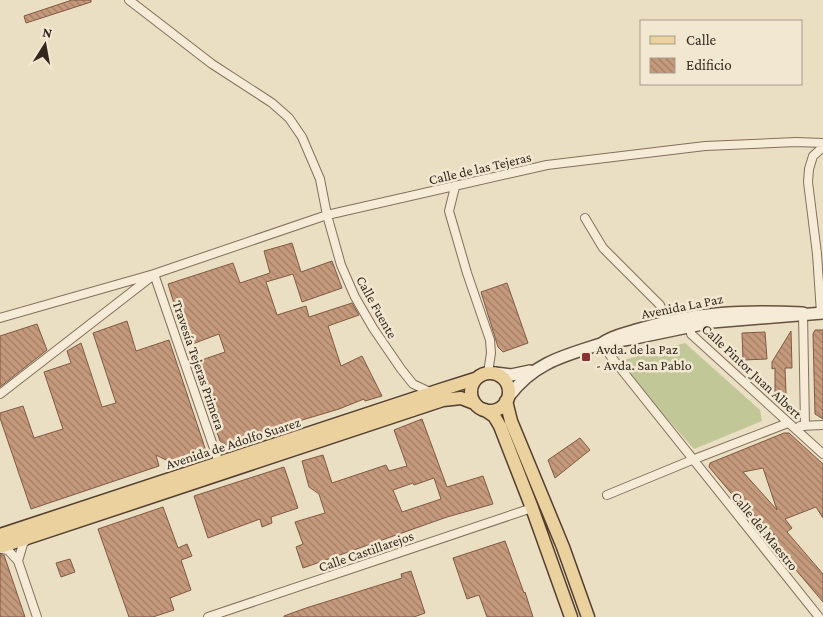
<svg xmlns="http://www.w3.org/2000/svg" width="823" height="617" font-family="'Crimson Pro',serif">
<defs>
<pattern id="building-back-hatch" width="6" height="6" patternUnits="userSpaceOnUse" patternTransform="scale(1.25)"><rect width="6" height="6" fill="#c5997c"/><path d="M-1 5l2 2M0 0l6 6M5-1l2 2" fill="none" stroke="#a17d65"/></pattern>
</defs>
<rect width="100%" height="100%" fill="#eadec3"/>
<path fill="#c2c798" d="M685,343L760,410L762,421L694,449L617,362Z"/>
<path fill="url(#building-back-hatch)" stroke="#805a43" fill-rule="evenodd" d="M72,0H91V2L26,23L24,16Z
M292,243L301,272L332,261L342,288L302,302L293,274L266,282L277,315L306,306L309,317L352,303L359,315L328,326L341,366L362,356L382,396L365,401L364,399L339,409L262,432L226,445L220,441L193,363L225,352L219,334L187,346L168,284L233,263L240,283L270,273L264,251Z
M507,283L528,343L503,352L498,347L481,292Z
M127,321L136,351L169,340L206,451L172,463L156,455L159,466L31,509L0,418V413L23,406L34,438L63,429L44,372L71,363L67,351L81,343L102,407L116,403L93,333Z
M37,324L47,350L0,387V336Z
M815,330H823V419L815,414L813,334Z
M791,331L792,368H785L786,394L775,395V368L772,369V362Z
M765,332L767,359L743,360L742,333Z
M422,419L447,487L483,476L493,504L447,517L303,568L296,547L303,544L295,522L325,513L319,494L309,487L302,461L323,455L332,483L386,465L389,471L407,466L394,430ZM434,478L441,499L402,512L393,490L413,483L414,485Z
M784,433H789L823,464V518L816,507L785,519L792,528L787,532L823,574V602L709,467L710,463ZM763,468L777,510L743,472Z
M580,438L590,450L555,478L548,460Z
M284,467L298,508L271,517L272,523L262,527L260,519L208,538L194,496Z
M163,507L178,548L187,544L192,556L181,560L191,590L170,598L174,610L153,617H129L98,529Z
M505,541L524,593L525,592L533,617H487L479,595L467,599L453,558Z
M0,555H4L25,617H0Z
M70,559L75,572L61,577L56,563Z
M411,571L425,613L414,617H284V616L306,608L402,578L401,574Z"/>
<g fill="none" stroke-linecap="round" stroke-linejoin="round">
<defs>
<path id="street" d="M129,0L212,64L272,103L289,118L302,137L320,179L327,215L341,265L355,297L373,328L401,369L413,384L430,392
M455,187L449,211L467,273L490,340L491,353L488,373
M585,218L603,248L660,305L666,322
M154,274L219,463
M803,313L805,426
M821,313L817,254L808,182L809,169L813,156L823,147
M0,318L154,274L327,215L547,165L705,146L796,142L823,143
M695,325L691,329V334L823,454
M601,344L819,617
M0,394L151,277
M800,426L823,425
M607,495L692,460L788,423
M0,549L8,550L18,561L37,617
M18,561L23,544L28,538
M208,617L532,508"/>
<path id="secondary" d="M803,313C741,310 696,312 636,330C624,334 611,336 601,344L635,338L712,322L823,313
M495,373L511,375L530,371
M509,396C534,363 563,356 601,344"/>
<path id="primary" d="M471 392a19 19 0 1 1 38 0a19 19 0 1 1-38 0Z
M506,401L511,421L563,547L588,617
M485,410L494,416L500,426L532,508L571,617
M0,535L440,390L475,379
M0,547L443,400L461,398L474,403"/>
</defs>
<use href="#street" stroke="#83705c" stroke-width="10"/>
<use href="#secondary" stroke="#64513f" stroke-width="14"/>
<use href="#primary" stroke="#513e30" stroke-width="15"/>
<use href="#street" stroke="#f6ebd6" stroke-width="8"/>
<use href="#secondary" stroke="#f6ebd6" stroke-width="11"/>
<use href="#primary" stroke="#ead19e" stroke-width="12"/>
</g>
<rect fill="#8c3133" stroke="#f2e8d2" stroke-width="2" x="581" y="352" width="10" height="10" rx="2.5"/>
<g text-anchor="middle" stroke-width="5" stroke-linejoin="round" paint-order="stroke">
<g font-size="14" fill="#34281e" stroke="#f2e8d2">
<text transform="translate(480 168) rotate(-13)" y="5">Calle de las Tejeras</text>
<text transform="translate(682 306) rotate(-11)" y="5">Avenida La Paz</text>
<text transform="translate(377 307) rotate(61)" y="5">Calle Fuente</text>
<text transform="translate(199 365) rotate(71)" y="5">Travesía Tejeras Primera</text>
<text transform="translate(752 371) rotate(43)" y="5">Calle Pintor Juan Albert</text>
<text transform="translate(233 443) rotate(-18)" y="5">Avenida de Adolfo Suarez</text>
<text transform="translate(765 531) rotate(51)" y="5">Calle del Maestro</text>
<text transform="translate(366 551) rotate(-19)" y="5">Calle Castillarejos</text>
</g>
<g font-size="14" fill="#34281e" stroke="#f2e8d2" text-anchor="start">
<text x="596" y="354">Avda. de la Paz<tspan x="596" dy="16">- Avda. San Pablo</tspan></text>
</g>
</g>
<rect x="640" y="20" width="162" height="65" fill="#f2e8d2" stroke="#a69b8a"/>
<rect x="650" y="36" width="25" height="8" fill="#ead19e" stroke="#a69b8a"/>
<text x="686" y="45" font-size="15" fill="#34281e">Calle</text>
<rect x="650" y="58" width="25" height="15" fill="url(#building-back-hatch)" stroke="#a69b8a"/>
<text x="686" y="70" font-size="15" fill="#34281e">Edificio</text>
<g transform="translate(45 45) rotate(11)" stroke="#f2e8d2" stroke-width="4" paint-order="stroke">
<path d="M0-4L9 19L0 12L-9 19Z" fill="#34281e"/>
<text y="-8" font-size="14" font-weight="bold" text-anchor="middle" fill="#34281e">N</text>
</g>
</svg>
